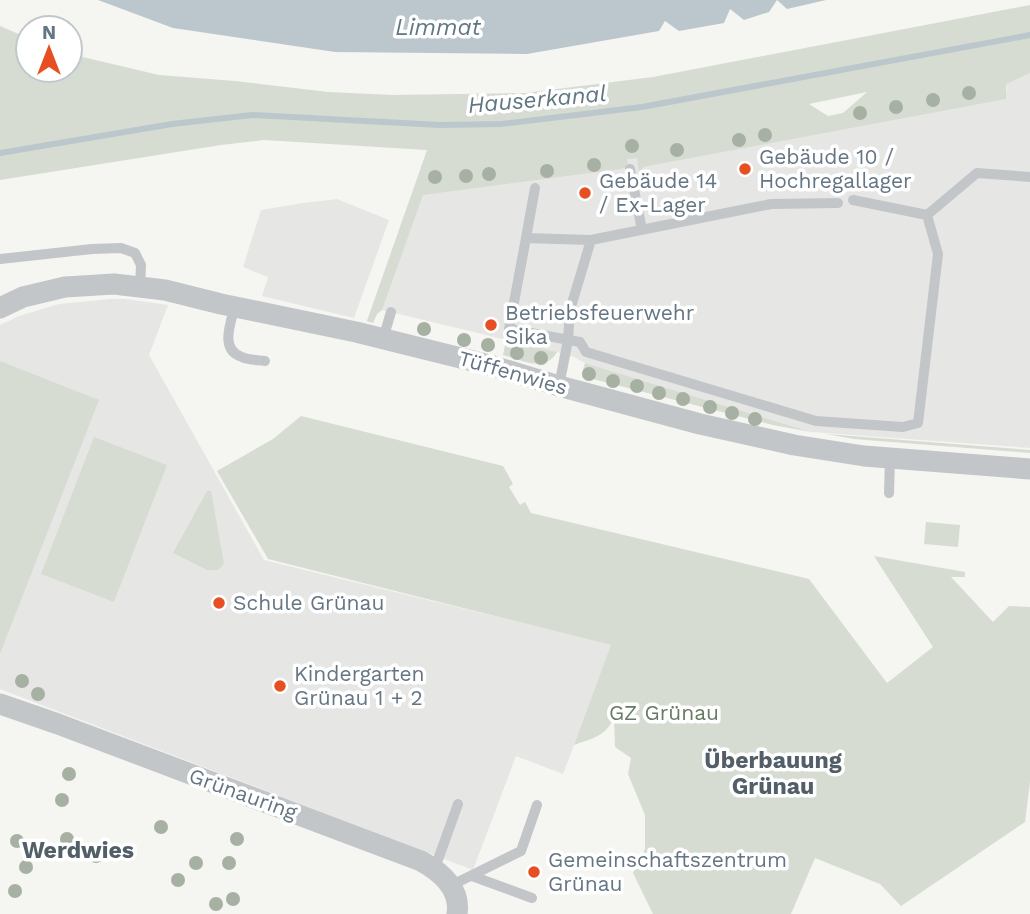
<svg xmlns="http://www.w3.org/2000/svg" width="1030" height="914" font-family="'Work Sans',sans-serif">
<rect width="100%" height="100%" fill="#f5f5f1"/>
<path fill="#e6e7e5" d="M1030,60V448L811,432L585,363L574,357L557,352L382,310L377,314L373,323L367,321L422,166L517,167L1007,90L1002,66Z
M337,199L389,220L354,318L262,296L268,277L243,267L261,210L303,203Z
M110,299H126L168,305L149,355L264,560L612,645L563,774L516,756L473,870L0,689V325L19,316L59,304Z"/>
<path fill="#d6dcd2" fill-rule="evenodd" d="M1030,5V73L1006,84V99L643,167V171L639,172L637,158L627,159L628,167L621,169L423,195L382,310L377,314L373,323L367,321L427,150L264,140L221,145L0,180V26L28,38V70H70V54L159,75L235,81L328,92L392,95L525,93L653,77ZM867,92L843,113L828,116L809,104Z
M506,340L557,352C545,373 522,360 503,355Z
M0,361L99,400L0,654Z
M585,363L811,432L773,425L585,377L582,373Z
M301,416L503,466L513,484L509,487L520,505L525,502L531,513L809,579L887,683L933,647L874,556L965,572V577H951L993,622L1009,606L1030,607V782L1025,822L901,906L880,884L815,858L791,914H653L633,873L645,849V815L628,774L631,758L615,747L614,718C605,737 593,738 574,745L611,645L268,559L217,471L273,439Z
M826,434L1030,450V453L854,439Z
M94,437L167,465L114,602L41,574Z
M207,491H211L224,564L218,570H207L173,553Z
M926,522L960,525L958,547L924,544Z"/>
<path fill="#bbc7cc" d="M98,0H826L787,9L777,0L769,12L744,20L730,9L724,23L679,31L665,21L659,31L527,54L335,52L173,28Z"/>
<g fill="none" stroke-linecap="round" stroke-linejoin="round">
<path stroke="#bbc7cc" stroke-width="6" d="M0,153L172,124L252,115L440,125L501,124L642,107L1030,35"/>
<path stroke="#c2c6c9" stroke-width="10" d="M630,169L642,230
M853,200L927,215L977,173L1030,177
M526,238L535,188
M591,240L526,238L509,329L580,342L586,352L816,421L903,427L918,423L938,254L927,215
M0,259L92,249L121,248L135,253L141,265L140,287
M235,306C231,322 219,350 242,357C248,360 257,360 265,361
M383,339L391,312
M559,386L568,340L570,310L591,240L771,204L838,203
M889,493L890,458
M435,868L458,804
M472,876L532,898
M450,886L521,851L537,805"/>
<path stroke="#c2c6c9" stroke-width="21" d="M0,308L23,297L65,287L114,284L165,290L221,304L356,332L493,366L559,386L700,424L794,445L864,456L1030,469
M0,704L58,724L421,861C441,872 461,889 457,914"/>
</g>
<g fill="#a7b1a3">
<circle cx="969" cy="93" r="7"/>
<circle cx="933" cy="100" r="7"/>
<circle cx="896" cy="107" r="7"/>
<circle cx="860" cy="113" r="7"/>
<circle cx="765" cy="135" r="7"/>
<circle cx="739" cy="140" r="7"/>
<circle cx="632" cy="146" r="7"/>
<circle cx="677" cy="150" r="7"/>
<circle cx="594" cy="165" r="7"/>
<circle cx="547" cy="171" r="7"/>
<circle cx="489" cy="174" r="7"/>
<circle cx="466" cy="176" r="7"/>
<circle cx="435" cy="177" r="7"/>
<circle cx="424" cy="329" r="7"/>
<circle cx="464" cy="340" r="7"/>
<circle cx="488" cy="345" r="7"/>
<circle cx="517" cy="353" r="7"/>
<circle cx="541" cy="358" r="7"/>
<circle cx="589" cy="374" r="7"/>
<circle cx="613" cy="381" r="7"/>
<circle cx="637" cy="386" r="7"/>
<circle cx="659" cy="393" r="7"/>
<circle cx="683" cy="399" r="7"/>
<circle cx="710" cy="407" r="7"/>
<circle cx="732" cy="413" r="7"/>
<circle cx="755" cy="419" r="7"/>
<circle cx="22" cy="681" r="7"/>
<circle cx="38" cy="694" r="7"/>
<circle cx="69" cy="774" r="7"/>
<circle cx="62" cy="800" r="7"/>
<circle cx="161" cy="827" r="7"/>
<circle cx="67" cy="839" r="7"/>
<circle cx="237" cy="839" r="7"/>
<circle cx="17" cy="841" r="7"/>
<circle cx="113" cy="853" r="7"/>
<circle cx="96" cy="856" r="7"/>
<circle cx="196" cy="863" r="7"/>
<circle cx="229" cy="863" r="7"/>
<circle cx="26" cy="867" r="7"/>
<circle cx="178" cy="880" r="7"/>
<circle cx="15" cy="891" r="7"/>
<circle cx="233" cy="899" r="7"/>
<circle cx="216" cy="904" r="7"/>
</g>
<g fill="#e54f22" stroke="#fff" stroke-width="2.5">
<circle cx="745" cy="169" r="7"/>
<circle cx="585" cy="193" r="7"/>
<circle cx="491" cy="325" r="7"/>
<circle cx="219" cy="603" r="7"/>
<circle cx="280" cy="686" r="7"/>
<circle cx="534" cy="872" r="7"/>
</g>
<g text-anchor="middle" stroke-width="7" stroke-linejoin="round" paint-order="stroke">
<g font-size="21" fill="#647583" stroke="#fff" text-anchor="start">
<text x="759" y="164">Gebäude 10 /<tspan x="759" dy="24">Hochregallager</tspan></text>
<text x="599" y="188">Gebäude 14<tspan x="599" dy="24">/ Ex-Lager</tspan></text>
<text x="505" y="320">Betriebsfeuerwehr<tspan x="505" dy="24">Sika</tspan></text>
<text x="233" y="610">Schule Grünau</text>
<text x="294" y="681">Kindergarten<tspan x="294" dy="24">Grünau 1 + 2</tspan></text>
<text x="548" y="867">Gemeinschaftszentrum<tspan x="548" dy="24">Grünau</tspan></text>
</g>
<g font-size="21" fill="#647583" stroke="#fff">
<text transform="translate(513 373) rotate(16)" y="7">Tüffenwies</text>
<text transform="translate(243 794) rotate(20)" y="7">Grünauring</text>
</g>
<g font-size="21" fill="#677a63" stroke="#fff">
<text x="664" y="720">GZ Grünau</text>
</g>
<g font-size="23" font-style="italic" fill="#5f7780" stroke="#fff">
<text x="438" y="35">Limmat</text>
<text transform="translate(537 99) rotate(-5)" y="8">Hauserkanal</text>
</g>
<g font-size="23" font-weight="bold" fill="#525e68" stroke="#fff">
<text x="773" y="768">Überbauung<tspan x="773" dy="26">Grünau</tspan></text>
<text x="78" y="858">Werdwies</text>
</g>
</g>
<g transform="translate(49 49)"><circle r="33" fill="#ffffff" stroke="#c1c8cd" stroke-width="2"/>
<path d="M0-5L12 26L0 18L-12 26Z" fill="#e54f22"/>
<text y="-10" font-size="19" font-weight="bold" text-anchor="middle" fill="#647583">N</text>
</g>
</svg>
